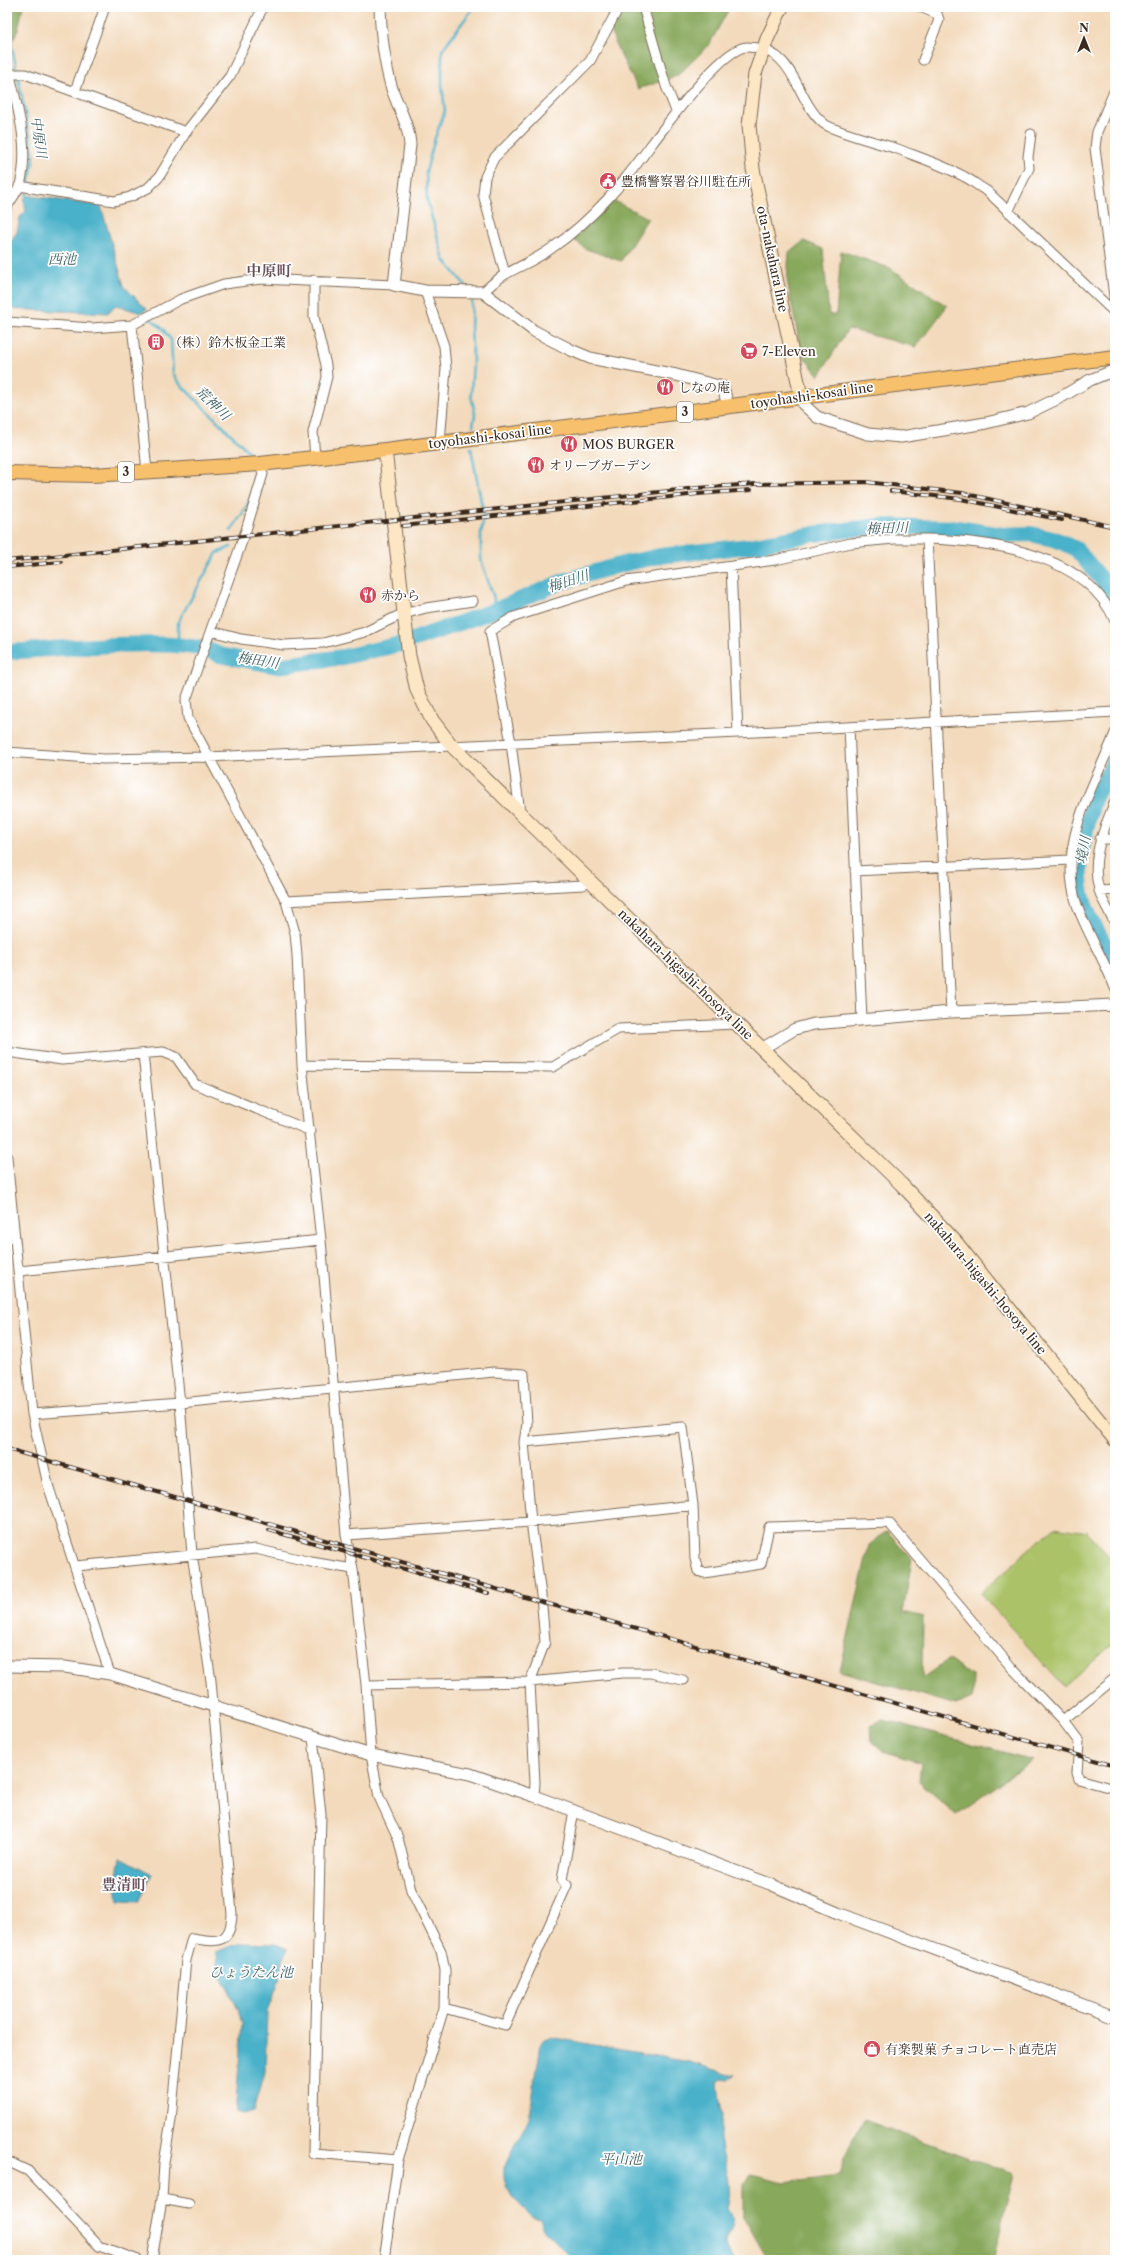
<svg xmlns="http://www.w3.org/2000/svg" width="1122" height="2267" font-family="'Libre Caslon Text','Noto Serif JP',serif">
<rect width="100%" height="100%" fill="#fff"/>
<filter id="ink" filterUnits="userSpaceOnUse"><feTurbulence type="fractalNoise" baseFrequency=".025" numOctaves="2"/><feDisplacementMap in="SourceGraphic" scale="8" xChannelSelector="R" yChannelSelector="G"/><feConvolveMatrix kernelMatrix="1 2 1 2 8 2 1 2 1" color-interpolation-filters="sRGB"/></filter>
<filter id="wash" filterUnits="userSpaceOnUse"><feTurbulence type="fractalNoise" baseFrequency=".012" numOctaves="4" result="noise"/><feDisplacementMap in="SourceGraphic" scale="16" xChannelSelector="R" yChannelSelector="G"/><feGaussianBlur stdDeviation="0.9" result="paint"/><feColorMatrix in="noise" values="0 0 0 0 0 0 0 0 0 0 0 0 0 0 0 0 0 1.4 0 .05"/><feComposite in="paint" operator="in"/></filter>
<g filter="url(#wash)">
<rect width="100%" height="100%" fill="#f3dabc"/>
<path fill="#abc267" stroke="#737642" d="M1055,1527L1087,1532L1115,1563V1642L1064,1687L980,1593Z"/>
<path fill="#88a85c" stroke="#62693d" d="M7,7H23L18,30L7,50Z
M605,7H730L709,45L677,76L638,89L615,44Z
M612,200L648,218L621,261L586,249L573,239Z
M804,241L823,249L829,315H836L841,251L890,268L947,306L916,347L848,329L819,376L801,353L787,280L789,252Z
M887,1531L912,1559L903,1612L923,1617L922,1678L949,1659L973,1677L972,1698L956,1705L840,1671L869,1545Z
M882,1720L1033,1760L956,1815L919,1781L921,1763L883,1751L872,1741L871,1725Z
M864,2120L1015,2174L993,2260H768L744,2218V2185L750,2175L784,2183L839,2176L844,2157Z"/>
<path fill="#4ab1c9" stroke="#426e74" d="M26,195L101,206L124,286L147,309L141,313L116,305L108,313L7,309V246L17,232L20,217L26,211L24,201Z
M120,1857L152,1874L138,1902L118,1901L116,1881Z
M241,1943L275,1944L288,1949L282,1960L280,1978L267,2012L265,2072L254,2111L243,2114L237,2112L236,2103L242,2025L238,2008L217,1969L218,1956L215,1952Z
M550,2037L689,2062L734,2075L728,2079L722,2078L718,2081C718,2093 721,2103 722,2114C722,2124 718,2135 721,2145C725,2167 734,2185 727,2208C729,2211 732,2215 733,2219C736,2237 716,2233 733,2260H574L545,2231L540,2219L532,2217L513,2198L506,2186L504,2177V2168L529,2118L541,2044L544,2039Z"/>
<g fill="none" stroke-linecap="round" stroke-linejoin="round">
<path stroke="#4ab1c9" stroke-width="2.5" d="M7,32L12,47L34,157L26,198
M466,286L444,260L427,200L426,172L435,138L445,111L442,85V50L474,7
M472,300L471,329L473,361L471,395L475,414L473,426
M150,318L163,329L171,340L173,374L181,385L249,452L251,459
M471,448L484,517L481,532V560L494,598L493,611
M231,531C244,510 258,496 253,470
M178,645V622L217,553L231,547"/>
<path stroke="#4ab1c9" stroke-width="16" d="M7,652C51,650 187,634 219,655L277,666L343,657L401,644L493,611L564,581L623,564L660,556L749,546L814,534L879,526L957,528L1002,535L1031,534L1057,540L1076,549L1115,595
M1115,759C1110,773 1101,784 1095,797C1091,807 1089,819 1086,830C1070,890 1085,911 1115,962"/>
</g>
</g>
<g filter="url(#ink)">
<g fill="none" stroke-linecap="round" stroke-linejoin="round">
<defs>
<path id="minor" d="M643,7L666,86L676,111
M920,7L937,14L939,20L923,60
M7,74H25L186,132
M1115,89L1097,132L1095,148L1115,304
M75,91L105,7
M19,186L114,201L130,197L148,188L159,177L186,132L230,76L263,7
M7,207C11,200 17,192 20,185C30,147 18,111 10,75
M1008,212L1029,168L1028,157L1031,134
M505,274L483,194L485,177L494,158L590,61L619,7
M314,280V317L326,365L327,377L313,432L315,458
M425,291L444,346L446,369L440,442
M483,292C490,286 498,278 506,274C522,265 537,259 552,248C593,220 625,181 654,141C669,122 724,45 748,47C797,49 794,98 823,123C830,130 881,144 895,148C918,157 943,165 965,177C973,181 979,187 987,191L1115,313
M7,322L92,328L132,325L181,299L224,284L261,279L394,285
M132,325L147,471
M260,464L263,474L246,530L186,700L188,718L286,901L295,933L297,955L302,1065L321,1240L346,1535L353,1569L366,1685L371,1755L379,1797L398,1838L411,1890L441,1951L445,1970L444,2008L398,2160L384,2260
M927,539C992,541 1087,554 1115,621
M731,567L738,733
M211,631L241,639L284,645L323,643L365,632L400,615L426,608L473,601
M849,727L862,1019
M1115,733C1094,788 1056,844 1077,905C1087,933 1104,959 1115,988
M7,752L104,759L208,757L738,733L1115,712
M1115,801C1104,830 1090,858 1099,890C1102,901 1110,913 1115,923
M520,813L511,743L490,631L514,617L626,581L775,560L851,543L894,539H927C934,697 944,854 951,1012
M1100,839H1115
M855,871L1070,860
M1099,891L1115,890
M286,901L583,885L590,882
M7,1052L62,1060L163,1052L176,1057L195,1084L311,1131
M143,1054L180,1403L192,1554L211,1681L232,1914C231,1944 217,1943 192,1938L186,1960L171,2120L164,2163L162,2199L152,2260
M302,1065L553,1067L618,1029L737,1024
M7,1157L32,1414L48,1485L110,1674
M19,1271L321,1240
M32,1414L180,1403L494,1372L524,1374L527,1424L524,1442L531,1522L541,1595L545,1642L530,1682L535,1783L534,1796
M524,1442L683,1427L693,1505L695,1559L698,1571L704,1573L761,1564L769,1527L889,1523L1012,1668L1063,1721L1079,1742L1077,1773L1079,1779L1115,1789
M346,1535L558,1520L693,1505
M76,1566L256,1549L311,1562L353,1569
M366,1685L530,1682L623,1673H651L683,1680
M1063,1721L1115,1678
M313,1737L321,1815L313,2153L398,2160
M444,2008L505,2025L567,1885L562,1880L574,1810
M7,2161L28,2171L99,2246L138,2260
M162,2199L189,2204"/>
<path id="tertiary" d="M380,7C381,35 384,62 392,89C398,107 409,125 410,145L394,285L425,291L483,292L534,331L571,350L590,358L676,375L723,387L728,406
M801,396L803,404L817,417L868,434L901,437L986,423L1028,413L1063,396L1090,380L1115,370
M763,1048L795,1029L814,1024L951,1012L1115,1005
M7,1666L65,1667L110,1674L371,1755L470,1774L534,1796L770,1884L838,1913L1115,2017"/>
<path id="secondary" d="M782,7L767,39L755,74L749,125L753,169L801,396
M385,450L409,656L417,690L432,720L451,745L520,813L901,1184L955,1241L1115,1440"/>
<path id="primary" d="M7,473L93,475L260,464L385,450L1115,357"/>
</defs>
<use href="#minor" stroke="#7b6855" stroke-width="11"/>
<use href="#tertiary" stroke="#7b6855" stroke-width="13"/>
<use href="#secondary" stroke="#7b6855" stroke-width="15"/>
<use href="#primary" stroke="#7b6855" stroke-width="16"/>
<use href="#minor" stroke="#fff" stroke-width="9"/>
<use href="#tertiary" stroke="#fff" stroke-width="11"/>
<use href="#secondary" stroke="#fce6c4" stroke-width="13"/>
<use href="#primary" stroke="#f7c06c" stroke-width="14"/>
<defs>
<path id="rail" d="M891,491L961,499L1062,520
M403,526L698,494L751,490
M7,561L697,488L756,484L866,482L962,493L1115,527
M7,567L61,562
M7,1449L1115,1766
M269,1530L488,1593"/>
</defs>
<use href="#rail" stroke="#3b2a1e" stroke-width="4"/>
<use href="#rail" stroke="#fff" stroke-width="2.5" stroke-dasharray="8" stroke-linecap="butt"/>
</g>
</g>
<defs>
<symbol id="civic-disc" viewBox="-11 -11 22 22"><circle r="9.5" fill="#d1495b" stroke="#fff"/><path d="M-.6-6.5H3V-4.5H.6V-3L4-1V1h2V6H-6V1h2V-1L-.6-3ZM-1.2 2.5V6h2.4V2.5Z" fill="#fff"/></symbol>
<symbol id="building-disc" viewBox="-11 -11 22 22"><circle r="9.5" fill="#d1495b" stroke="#fff"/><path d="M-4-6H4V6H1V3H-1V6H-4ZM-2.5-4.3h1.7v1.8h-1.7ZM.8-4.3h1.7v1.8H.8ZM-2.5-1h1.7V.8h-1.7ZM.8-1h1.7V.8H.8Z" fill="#fff"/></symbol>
<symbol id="supermarket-disc" viewBox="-11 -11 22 22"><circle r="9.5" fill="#d1495b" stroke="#fff"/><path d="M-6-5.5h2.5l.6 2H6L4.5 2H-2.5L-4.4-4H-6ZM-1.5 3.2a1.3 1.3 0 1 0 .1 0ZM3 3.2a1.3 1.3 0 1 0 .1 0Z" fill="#fff"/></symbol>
<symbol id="restaurant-disc" viewBox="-11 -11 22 22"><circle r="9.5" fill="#d1495b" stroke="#fff"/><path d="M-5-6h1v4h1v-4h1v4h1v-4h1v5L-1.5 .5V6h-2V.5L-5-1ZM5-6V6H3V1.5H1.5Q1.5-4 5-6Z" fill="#fff"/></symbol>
<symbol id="shop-disc" viewBox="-11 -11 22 22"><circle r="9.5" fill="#d1495b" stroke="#fff"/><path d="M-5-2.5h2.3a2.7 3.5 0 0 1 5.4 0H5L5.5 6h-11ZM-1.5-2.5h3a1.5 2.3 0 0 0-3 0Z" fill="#fff"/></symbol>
</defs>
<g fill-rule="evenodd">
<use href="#civic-disc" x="598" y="171" width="20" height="20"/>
<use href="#building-disc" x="146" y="332" width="20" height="20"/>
<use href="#supermarket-disc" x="739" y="341" width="20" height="20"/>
<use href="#restaurant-disc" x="655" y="377" width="20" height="20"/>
<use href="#restaurant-disc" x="559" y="434" width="20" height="20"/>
<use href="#restaurant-disc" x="526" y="455" width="20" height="20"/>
<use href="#restaurant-disc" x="358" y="585" width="20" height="20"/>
<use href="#shop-disc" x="862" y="2039" width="20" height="20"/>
</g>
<g text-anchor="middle" stroke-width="3.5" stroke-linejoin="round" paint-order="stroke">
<g fill="#fff" stroke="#766a62" stroke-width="1">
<rect x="677" y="402" width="16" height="20" rx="3"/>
<rect x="118" y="462" width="16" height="20" rx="3"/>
</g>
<g font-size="12" font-weight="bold" fill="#3b2a1e">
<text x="685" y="416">3</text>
<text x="126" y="476">3</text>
</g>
<g font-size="13" fill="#3b2a1e" stroke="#fff" text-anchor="start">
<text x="621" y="186">豊橋警察署谷川駐在所</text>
<text x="169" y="347">（株）鈴木板金工業</text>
<text x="762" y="356">7-Eleven</text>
<text x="678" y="392">しなの庵</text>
<text x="582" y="449">MOS BURGER</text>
<text x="549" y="470">オリーブガーデン</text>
<text x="381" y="600">赤から</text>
<text x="885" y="2054">有楽製菓 チョコレート直売店</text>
</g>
<g font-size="13" fill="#3b2a1e" stroke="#fff">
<text transform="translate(773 259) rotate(78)" y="5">ota-nakahara line</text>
<text transform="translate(812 395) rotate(-8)" y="5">toyohashi-kosai line</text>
<text transform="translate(490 436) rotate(-7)" y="5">toyohashi-kosai line</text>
<text transform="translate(686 974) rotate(44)" y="5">nakahara-higashi-hosoya line</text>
<text transform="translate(986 1283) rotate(50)" y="5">nakahara-higashi-hosoya line</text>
</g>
<g font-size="14" font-style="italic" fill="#416062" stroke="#fff">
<text transform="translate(39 137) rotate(82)" y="5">中原川</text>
<text x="62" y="264">西池</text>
<text transform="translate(213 403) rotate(44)" y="5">荒神川</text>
<text transform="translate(887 528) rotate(-2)" y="5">梅田川</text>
<text transform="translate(568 581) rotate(-18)" y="5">梅田川</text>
<text transform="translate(258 660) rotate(9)" y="5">梅田川</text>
<text transform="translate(1083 850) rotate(-80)" y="5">境川</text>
<text x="251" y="1977">ひょうたん池</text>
<text x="621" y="2164">平山池</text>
</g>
<g font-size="15" font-weight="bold" fill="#67505a" stroke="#fff">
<text x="269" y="276">中原町</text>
<text x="124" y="1890">豊清町</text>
</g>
</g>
<rect width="1122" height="2267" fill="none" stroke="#fff" stroke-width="24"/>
<g transform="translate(1084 38)" stroke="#ffffff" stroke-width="3" paint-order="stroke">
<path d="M0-3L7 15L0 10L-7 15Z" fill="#3b2a1e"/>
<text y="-6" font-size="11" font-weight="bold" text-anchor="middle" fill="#3b2a1e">N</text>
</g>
</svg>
